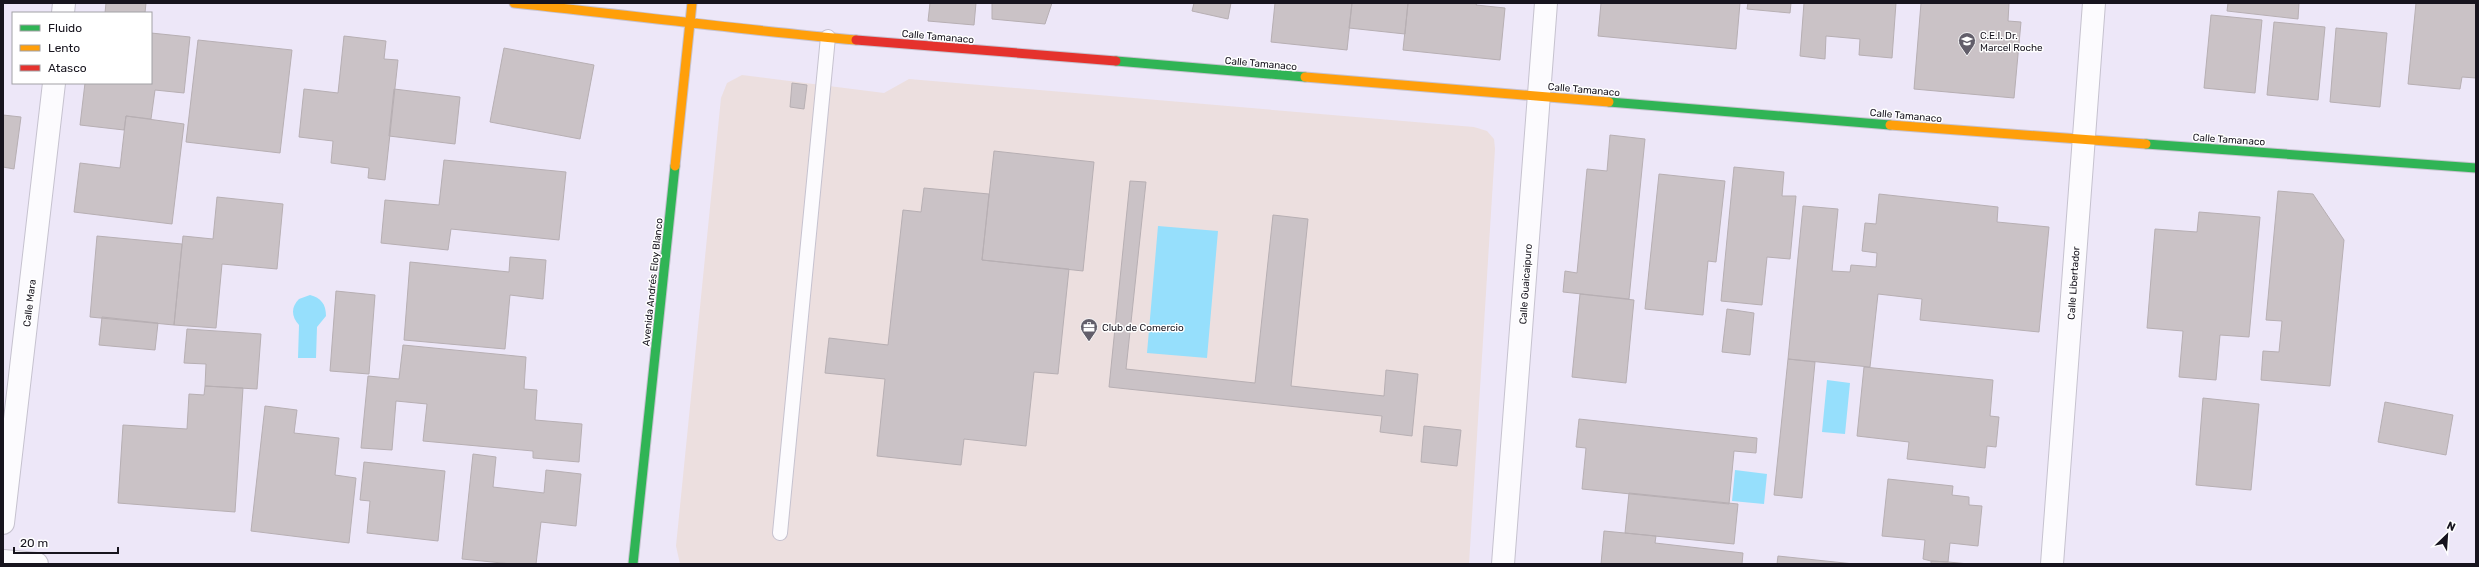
<svg xmlns="http://www.w3.org/2000/svg" width="2479" height="567" font-family="Rubik,sans-serif">
<rect width="100%" height="100%" fill="#ede7f8"/>
<path fill="#ecdfdf" d="M742,75L884,93L909,79L1474,127L1487,131L1494,139L1495,149L1469,564H680L676,546L721,98L727,83Z"/>
<path fill="#96dffc" d="M1158,226L1218,231L1207,358L1147,353Z
M310,295C321,298 326,304 326,316L317,327L316,358H298L299,325C291,316 291,307 299,299Z
M1827,380L1850,383L1845,434L1822,432Z
M1735,470L1767,474L1764,504L1732,501Z"/>
<path fill="#cac2c6" stroke="#b7afb3" d="M106,3H146L145,13H105Z
M930,3H976L974,25L928,21Z
M992,3H1052L1045,24L992,19Z
M1194,3H1231L1228,19L1192,11Z
M1275,3H1352L1347,50L1271,42Z
M1352,3H1408L1405,34L1349,28Z
M1408,3H1477L1476,5L1505,8L1500,60L1403,50Z
M1601,3H1740L1736,49L1598,36Z
M1748,3H1791L1790,13L1747,9Z
M1804,3H1896L1892,58L1859,55L1860,39L1826,36L1825,59L1800,56Z
M1921,3H2009L2008,21L2021,22L2014,98L1914,89Z
M2228,3H2299L2298,19L2227,11Z
M2416,3H2476V78L2462,77L2460,89L2408,84Z
M2211,15L2262,20L2255,93L2204,88Z
M2274,22L2325,27L2318,100L2267,95Z
M2336,28L2387,33L2380,107L2330,102Z
M151,33L190,37L184,93L155,90L151,119L126,116L124,130L80,125L85,83H151Z
M344,36L386,41L384,59L398,60L385,180L368,178L369,168L331,163L333,141L299,137L304,89L338,93Z
M198,40L292,50L280,153L186,142Z
M504,48L594,65L580,139L490,122Z
M792,83L807,85L804,109L790,107Z
M394,89L460,97L455,144L389,136Z
M3,115L21,117L14,169L3,167Z
M126,116L184,124L172,224L74,212L80,163L120,168Z
M1610,135L1645,139L1629,299L1563,292L1565,271L1577,273L1587,169L1607,171Z
M994,151L1094,162L1083,271L982,260Z
M444,160L566,172L559,240L451,229L448,250L381,243L385,200L439,205Z
M1734,167L1784,172L1782,196H1796L1790,259L1767,257L1762,305L1721,301Z
M1659,174L1725,181L1716,262L1708,261L1703,315L1645,309Z
M1130,181L1146,182L1126,369L1255,383L1273,215L1308,219L1291,386L1384,396L1386,370L1418,374L1412,436L1380,432L1382,416L1109,387Z
M924,188L989,194L982,260L1069,269L1058,374L1034,372L1026,446L964,439L961,465L877,456L885,379L825,373L829,338L888,345L903,210L921,212Z
M2278,191L2313,194L2344,240L2330,386L2261,380L2263,351L2279,352L2282,321L2266,320Z
M1879,194L1998,207L1997,222L2049,227L2039,332L1920,320L1922,299L1878,294L1870,367L1788,359L1803,206L1838,209L1832,271L1850,272L1851,265L1876,267L1877,253L1862,251L1865,223L1876,224Z
M217,197L283,204L277,269L222,264L216,328L174,325L183,236L213,239Z
M2199,212L2260,217L2249,337L2220,335L2216,380L2179,377L2183,331L2147,328L2155,229L2197,232Z
M97,236L182,244L174,325L90,317Z
M510,257L546,260L543,299L510,295L505,349L404,340L410,262L509,272Z
M336,291L375,295L369,374L330,371Z
M1580,294L1634,300L1626,383L1572,377Z
M1727,309L1754,313L1750,355L1722,352Z
M102,317L158,323L155,350L99,345Z
M187,329L261,334L257,389L205,386L206,364L184,363Z
M403,345L526,357L524,389L537,390L535,420L582,424L579,462L533,458V451L423,441L427,404L396,401L392,450L361,448L368,376L399,379Z
M1788,359L1815,362L1802,498L1774,495Z
M1864,367L1993,380L1990,416L1999,417L1996,447L1987,446L1985,468L1907,459L1909,442L1857,436Z
M205,386L243,388L235,512L118,503L123,425L187,429L189,394L204,395Z
M2203,398L2259,404L2251,490L2196,485Z
M2385,402L2453,415L2446,455L2378,442Z
M265,406L297,410L294,433L339,438L335,475L356,478L349,543L251,531Z
M1579,419L1757,438L1756,453L1734,451L1729,504L1582,489L1586,448L1576,447Z
M1424,426L1461,430L1457,466L1421,462Z
M473,454L496,457L493,487L544,493L546,470L581,474L576,526L541,522L536,564H512L462,559Z
M364,462L445,471L438,541L367,533L370,501L360,500Z
M1888,479L1953,486L1952,495L1969,497V505L1982,506L1978,546L1950,543L1948,562L1931,561L1923,559L1925,540L1882,536Z
M1629,493L1738,504L1734,544L1625,533Z
M1604,531L1656,536L1655,543L1743,553L1742,564H1601Z
M1778,556L1854,564H1777Z
M1931,561L1948,562L1969,564H1931Z"/>
<g fill="none" stroke-linecap="round" stroke-linejoin="round">
<defs>
<path id="lane" d="M780,533L828,37"/>
<path id="street" d="M63,13L64,3
M3,523L54,83
M3,561L37,564
M1503,564L1546,3
M2052,564L2094,3"/>
<path id="fast" d="M1116,61L1305,77
M1609,102L1890,125
M2146,144L2476,168
M633,564L675,166"/>
<path id="slow" d="M514,3C628,15 742,30 856,40
M1305,77L1609,102
M1890,125L2146,144
M675,166L692,3"/>
<path id="jam" d="M856,40L1116,61"/>
</defs>
<use href="#lane" stroke="#c6c2cf" stroke-width="16"/>
<use href="#street" stroke="#c6c2cf" stroke-width="24"/>
<use href="#fast" stroke="#c6c2cf" stroke-width="11"/>
<use href="#slow" stroke="#c6c2cf" stroke-width="11"/>
<use href="#jam" stroke="#c6c2cf" stroke-width="11"/>
<use href="#lane" stroke="#fcfbfe" stroke-width="14"/>
<use href="#street" stroke="#fcfbfe" stroke-width="22"/>
<use href="#fast" stroke="#30b455" stroke-width="9"/>
<use href="#slow" stroke="#ff9f0a" stroke-width="9"/>
<use href="#jam" stroke="#e5322d" stroke-width="9"/>
</g>
<defs>
<symbol id="school-pin" viewBox="-11 -11 22 30"><path d="M0 17L-7.5 6A9.5 9.5 0 1 1 7.5 6Z" fill="#625e6a" stroke="#fff"/><path d="M0-5L7-2L0 1L-7-2ZM-4 1L0 2.5L4 1V4Q0 6-4 4Z" fill="#fff"/></symbol>
<symbol id="office-pin" viewBox="-11 -11 22 30"><path d="M0 17L-7.5 6A9.5 9.5 0 1 1 7.5 6Z" fill="#625e6a" stroke="#fff"/><path d="M-6-3h4V-5.5h4V-3h4V5H-6ZM-1-4.5V-3h2v-1.5ZM-6 0V1H6V0Z" fill="#fff"/></symbol>
</defs>
<g fill-rule="evenodd">
<use href="#school-pin" x="1957" y="31" width="20" height="27"/>
<use href="#office-pin" x="1079" y="317" width="20" height="27"/>
</g>
<g text-anchor="middle" stroke-width="3" stroke-linejoin="round" paint-order="stroke">
<g font-size="10" fill="#17141e" stroke="#fff" text-anchor="start">
<text x="1980" y="39">C.E.I. Dr.<tspan x="1980" dy="12">Marcel Roche</tspan></text>
<text x="1102" y="331">Club de Comercio</text>
</g>
<g font-size="10" fill="#17141e" stroke="#fff">
<text transform="translate(938 36) rotate(5)" y="4">Calle Tamanaco</text>
<text transform="translate(1261 63) rotate(5)" y="4">Calle Tamanaco</text>
<text transform="translate(1584 89) rotate(5)" y="4">Calle Tamanaco</text>
<text transform="translate(1906 115) rotate(5)" y="4">Calle Tamanaco</text>
<text transform="translate(2229 139) rotate(4)" y="4">Calle Tamanaco</text>
<text transform="translate(652 282) rotate(-84)" y="4">Avenida Andrés Eloy Blanco</text>
<text transform="translate(2073 283) rotate(-86)" y="4">Calle Libertador</text>
<text transform="translate(1525 284) rotate(-86)" y="4">Calle Guaicaipuro</text>
<text transform="translate(29 303) rotate(-83)" y="4">Calle Mara</text>
</g>
</g>
<rect width="2479" height="567" fill="none" stroke="#17141e" stroke-width="8"/>
<rect x="12" y="12" width="140" height="72" fill="#ffffff" stroke="#a2a1a5"/>
<rect x="20" y="25" width="20" height="6" fill="#30b455" stroke="#a2a1a5"/>
<text x="48" y="32" font-size="12" fill="#17141e">Fluido</text>
<rect x="20" y="45" width="20" height="6" fill="#ff9f0a" stroke="#a2a1a5"/>
<text x="48" y="52" font-size="12" fill="#17141e">Lento</text>
<rect x="20" y="65" width="20" height="6" fill="#e5322d" stroke="#a2a1a5"/>
<text x="48" y="72" font-size="12" fill="#17141e">Atasco</text>
<g transform="translate(2447 535) rotate(25)" stroke="#ffffff" stroke-width="3" paint-order="stroke">
<path d="M0-3L7 15L0 10L-7 15Z" fill="#17141e"/>
<text y="-6" font-size="11" font-weight="bold" text-anchor="middle" fill="#17141e">N</text>
</g>
<path d="M14 547v6h104v-6" fill="none" stroke="#17141e" stroke-width="2"/>
<text x="20" y="547" font-size="12" fill="#17141e" stroke="#ffffff" stroke-width="3" paint-order="stroke">20 m</text>
</svg>
